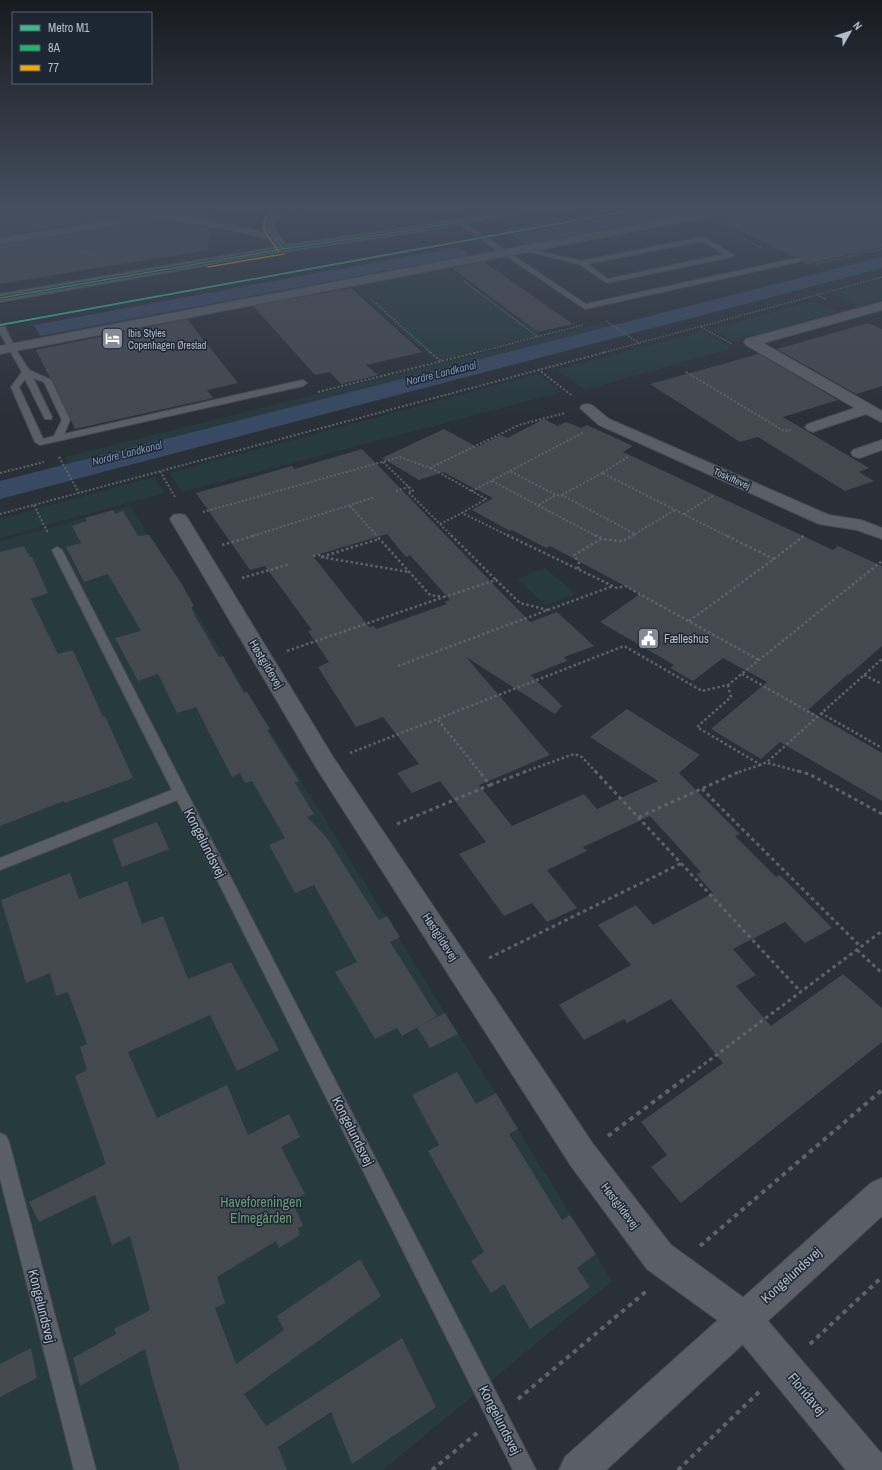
<svg xmlns="http://www.w3.org/2000/svg" width="882" height="1470" font-family="'Archivo Narrow',sans-serif">
<rect width="100%" height="100%" fill="#2a3038"/>
<path fill="#273a3e" d="M448,268L541,335L435,361L352,286Z
M882,280V300L858,307L831,294Z
M815,301L839,312L733,341L711,329Z
M602,323L607,327L69,464L65,457Z
M701,331L732,348L585,390L557,370Z
M539,374L562,392L182,492L169,473Z
M154,477L164,493L0,538V519Z
M130,506L612,1281L383,1470H0V541Z
M545,568L576,594L546,605L517,579Z"/>
<path fill="#384963" d="M611,210H707L526,244L503,230Z
M458,247L469,255L40,336L34,325Z
M882,257V268L0,499V481Z"/>
<path fill="#444950" fill-rule="evenodd" d="M0,210H115L121,214L209,228L208,250L0,284V245L117,226L119,223L113,219L0,236Z
M151,210H210L209,219L178,213Z
M752,210H882V247L807,264L802,261V260L799,257H794L713,218Z
M484,262L573,324L538,332L452,268Z
M351,288L422,352L366,365L378,375L341,384L330,372L315,375L253,306Z
M187,319L238,383L207,390L213,398L75,429L52,379L50,378L36,350Z
M868,323L882,329V386L856,394L777,349Z
M759,354L838,400L783,417L869,468L859,472L874,481L845,491L758,437L740,442L650,384Z
M544,419L558,426L566,422L581,428L587,425L633,446L623,452L833,550L838,546L882,566V646L849,675L848,674L808,710L882,753V801L780,742L761,759L711,729L767,682L723,658L693,681L670,668L674,665L600,622L640,594L550,546L546,548L512,530L510,531L472,510L493,498L443,472L419,480L382,458L444,429L477,447L501,435L507,438Z
M362,449L530,622L557,612L594,646L564,657L567,661L531,675L562,706L555,714L466,657L550,755L479,785L512,826L584,794L597,809L658,781L590,737L627,709L700,755L679,773L740,834L735,836L776,877L780,875L832,928L805,943L785,922L733,949L756,975L736,986L771,1026L843,974L882,1008V1042L681,1203L651,1167L667,1155L641,1122L723,1063L671,999L627,1023L624,1019L584,1040L559,1005L631,965L598,925L636,905L653,925L713,893L696,874L701,872L650,816L583,847L587,851L547,870L577,908L547,922L532,903L504,916L459,854L486,842L440,781L412,793L397,773L419,764L383,717L356,727L318,667L329,662L308,631L312,630L265,566L250,570L196,493L292,466L294,469ZM387,534L406,557L410,555L450,600L444,602L447,604L376,629L374,626L369,627L313,556Z
M113,510L115,514L123,511L138,536L149,535L180,581L194,606L191,607L195,616L219,657L223,656L244,693L247,692L270,729L267,730L299,781L295,783L314,814L307,817L327,838L379,920L387,916L400,937L390,942L437,1016L402,1036L397,1028L375,1039L335,972L357,962L314,885L295,893L269,845L285,838L252,781L245,783L240,773L232,777L196,707L177,713L158,674L138,681L115,638L141,631L108,574L84,582L66,547L81,543L72,526L87,521L85,518Z
M24,546L30,557H32L48,593L31,599L58,654L73,650L103,717L105,716L133,778L65,803L64,801L0,826V552Z
M157,822L169,849L122,867L112,839Z
M70,873L79,899L127,881L142,924L163,916L188,979L231,962L279,1050L237,1071L210,1015L128,1052L157,1118L227,1085L248,1135L289,1114L300,1137L281,1147L305,1194L292,1201L303,1226L298,1228L300,1235L279,1248L276,1241L217,1277L225,1303L215,1308L236,1364L284,1330L277,1316L360,1259L381,1296L244,1394L266,1426L402,1338L436,1407L352,1464L331,1412L278,1447L287,1470H180L152,1378L145,1349L80,1386L73,1358L116,1334L114,1329L150,1310L130,1236L112,1245L95,1195L39,1222L29,1202L106,1164L75,1076L87,1070L80,1047L87,1044L68,992L56,996L50,973L26,983L1,900Z
M445,1013L458,1034L430,1048L417,1027Z
M457,1072L476,1104L496,1093L518,1129L509,1134L562,1220L570,1215L596,1254L577,1268L590,1287L530,1329L504,1284L491,1293L471,1261L484,1252L428,1151L439,1145L412,1095Z
M31,1348L37,1378L0,1397V1364Z"/>
<g fill="none" stroke-linecap="round" stroke-linejoin="round">
<defs>
<path id="service" d="M457,221H461L586,304L798,258L801,260L798,262L585,309L457,223Z
M703,237L734,255L731,257L607,283L579,264L522,250L525,248L581,261ZM702,241L725,254L608,279L587,264Z
M0,323L4,325L15,348L29,370L51,380L70,420L64,434L303,380L307,383L303,386L40,445L35,442L11,387L22,372L0,333ZM33,378L44,382L62,420L54,436L43,439L19,387L25,379L45,419H51L52,417Z
M57,547L62,550L536,1470H513L177,800L0,870V858L172,790L52,550Z
M0,1133L6,1136L9,1142L96,1470H74L0,1178Z"/>
<path id="pedestrian" d="M116,210C171,210 226,223 279,236L280,238L275,241L231,230L121,213Z"/>
<path id="minor" d="M711,210H734L729,213L0,354V346Z
M113,220L118,223L117,225L0,244V238Z
M882,302V310L763,343L882,411V422L866,414L818,430L813,432L808,430L805,427L808,424L855,408L746,345L744,342L746,339Z
M587,404L592,405L609,419L829,515L861,520L882,528V539L857,530L819,524L599,425L580,408L582,405Z
M882,440V450L859,458L853,456L851,453L853,450Z
M179,514L185,515L188,519L333,757L593,1144L671,1245L755,1306L882,1454V1470H846L731,1330L647,1269L571,1166L317,769L170,519L173,515Z"/>
<path id="tertiary" d="M274,210H285L274,222L275,229L286,245L425,225L505,210H529L524,213L425,231L283,252L0,302V294L276,247L263,229L264,221Z
M882,1178V1216L606,1470H559L565,1457L871,1183Z"/>
</defs>
<use href="#service" stroke="#484c53" stroke-width="2"/>
<use href="#pedestrian" stroke="#484c53" stroke-width="2"/>
<use href="#minor" stroke="#484c53" stroke-width="2"/>
<use href="#tertiary" stroke="#484c53" stroke-width="2"/>
<path stroke="#5d636a" stroke-width="1.5" stroke-dasharray="1.5 1.5" stroke-linecap="butt" d="M300,216L305,210
M741,238L762,248
M79,249L95,256L98,260
M816,264L882,249
M464,281L538,337
M817,295L882,277
M371,299L431,353
M606,321L639,343
M701,327L732,344
M474,353L583,325
M602,353L817,295L826,299"/>
<path stroke="#5d636a" stroke-width="2" stroke-dasharray="2 2" stroke-linecap="butt" d="M430,352L441,361
M538,369L571,395
M686,372L784,431L791,430
M318,392L478,352
M59,457L79,493
M628,457L602,473L727,536
M383,462L413,491L408,492L452,536
M431,468L472,491
M160,471L175,497
M510,471L584,432
M0,473L44,462
M492,481L596,536
M396,491L409,487
M562,495L602,473
M34,505L48,533
M539,505L556,495
M350,506L377,536
M203,512L400,457L430,468L519,425L565,413
M0,514L606,352
M684,514L714,495
M440,524L462,513
M635,534L675,510
M253,536L375,497
M509,536L462,513L486,499L472,491L510,471L556,495L564,496L635,534L632,536"/>
<path stroke="#5d636a" stroke-width="2.5" stroke-dasharray="2.5 2.5" stroke-linecap="butt" d="M451,535L496,580
M507,535L617,588L625,586L759,660
M595,535L601,538
M222,545L256,535
M313,556L319,555L321,557L379,539
M321,557L409,572
M774,559L805,535
M578,569L579,563L574,555L601,539L623,541L634,535
M242,578L290,564
M548,610L613,586
M689,621L774,559L725,535
M287,651L444,597L430,595L376,535
M398,666L548,610L520,603L496,580L444,597
M742,674L818,717
M864,675L882,684
M728,685L731,697L697,727L761,765L767,762L882,659
M821,713L882,748
M438,720L480,772
M350,753L624,646L702,691L728,685L882,561
M768,763L801,772
M524,772L574,754L582,757L596,772
M739,772L760,765"/>
<path stroke="#5d636a" stroke-width="3" stroke-dasharray="3.5 3.5" stroke-linecap="butt" d="M595,771L801,992
M798,771L809,774L882,814
M490,785L527,771
M702,789L861,947
M639,817L741,771
M397,824L490,785L479,771
M857,950L882,973
M489,958L682,863
M687,1077L882,931"/>
<path stroke="#5d636a" stroke-width="4" stroke-dasharray="4.5 4.5" stroke-linecap="butt" d="M608,1136L688,1076
M700,1246L882,1090
M810,1344L882,1277
M518,1399L649,1289
M432,1470L477,1433
M678,1470L760,1391"/>
<use href="#service" fill="#5a5e66" fill-rule="evenodd"/>
<use href="#pedestrian" fill="#5a5e66" fill-rule="evenodd"/>
<use href="#minor" fill="#5a5e66" fill-rule="evenodd"/>
<use href="#tertiary" fill="#5a5e66" fill-rule="evenodd"/>
<defs>
<path id="bus-1" d="M280,210L269,221V229L283,249
M0,298L283,249L425,228L523,210"/>
<path id="bus-2" d="M273,210L264,219V231L279,252
M208,267L284,254"/>
</defs>
<use href="#bus-1" stroke="#1d2633" stroke-width="3"/>
<use href="#bus-2" stroke="#1d2633" stroke-width="3"/>
<use href="#bus-1" stroke="#1ab867" stroke-width="1.5"/>
<use href="#bus-2" stroke="#f7a600" stroke-width="1.5"/>
<defs>
<path id="metro-1" d="M0,325L634,210"/>
</defs>
<use href="#metro-1" stroke="#1d2633" stroke-width="3.5"/>
<use href="#metro-1" stroke="#3ab892" stroke-width="2"/>
</g>
<linearGradient id="sky" x2="0" y2="1"><stop stop-color="#171a1f"/><stop offset="0.5" stop-color="#444e5e"/><stop offset="1" stop-color="#444e5e" stop-opacity="0"/></linearGradient>
<rect width="882" height="416" fill="url(#sky)"/>
<defs>
<symbol id="hotel-square" viewBox="-11 -11 22 22"><rect x="-9" y="-9" width="18" height="18" rx="4" fill="#848b96" stroke="#1d2633"/><path d="M-6-4.5h1.5V1H6V5H4.5V3h-9V5H-6ZM-4 0a1.8 1.8 0 1 1 3.6 0ZM.5 0V-2.5h3Q6-2.5 6 0Z" fill="#fff"/></symbol>
<symbol id="civic-square" viewBox="-11 -11 22 22"><rect x="-9" y="-9" width="18" height="18" rx="4" fill="#848b96" stroke="#1d2633"/><path d="M-.6-6.5H3V-4.5H.6V-3L4-1V1h2V6H-6V1h2V-1L-.6-3ZM-1.2 2.5V6h2.4V2.5Z" fill="#fff"/></symbol>
</defs>
<g fill-rule="evenodd">
<use href="#hotel-square" x="100" y="326" width="25" height="25"/>
<use href="#civic-square" x="636" y="626" width="25" height="25"/>
</g>
<g text-anchor="middle" stroke-width="3" stroke-linejoin="round" paint-order="stroke">
<g font-size="10" fill="#b4bcc9" stroke="#1d2633" text-anchor="start">
<text x="128" y="337">Ibis Styles<tspan x="128" dy="12">Copenhagen Ørestad</tspan></text>
</g>
<g font-size="10" fill="#b4bcc9" stroke="#1d2633">
<text transform="translate(732 478) rotate(24)" y="4">Toskiftevej</text>
</g>
<g font-size="11" font-style="italic" fill="#7c92b1" stroke="#1d2633">
<text transform="translate(441 373) rotate(-14)" y="4">Nordre Landkanal</text>
<text transform="translate(127 453) rotate(-14)" y="4">Nordre Landkanal</text>
</g>
<g font-size="12" fill="#b4bcc9" stroke="#1d2633" text-anchor="start">
<text x="664" y="643">Fælleshus</text>
</g>
<g font-size="12" fill="#b4bcc9" stroke="#1d2633">
<text transform="translate(266 664) rotate(59)" y="4">Høstgildevej</text>
<text transform="translate(440 937) rotate(57)" y="4">Høstgildevej</text>
<text transform="translate(620 1206) rotate(53)" y="4">Høstgildevej</text>
</g>
<g font-size="14" fill="#b4bcc9" stroke="#1d2633">
<text transform="translate(205 843) rotate(63)" y="5">Kongelundsvej</text>
<text transform="translate(353 1131) rotate(63)" y="5">Kongelundsvej</text>
<text transform="translate(791 1275) rotate(-42)" y="5">Kongelundsvej</text>
<text transform="translate(42 1306) rotate(76)" y="5">Kongelundsvej</text>
<text transform="translate(807 1394) rotate(50)" y="5">Floridavej</text>
<text transform="translate(500 1420) rotate(63)" y="5">Kongelundsvej</text>
</g>
<g font-size="14" fill="#6b9a76" stroke="#1d2633">
<text x="261" y="1207">Haveforeningen<tspan x="261" dy="16">Elmegården</tspan></text>
</g>
</g>
<rect x="12" y="12" width="140" height="72" fill="#1d2633" stroke="#59626f"/>
<rect x="20" y="25" width="20" height="6" fill="#3ab892" stroke="#59626f"/>
<text x="48" y="32" font-size="12" fill="#b4bcc9">Metro M1</text>
<rect x="20" y="45" width="20" height="6" fill="#1ab867" stroke="#59626f"/>
<text x="48" y="52" font-size="12" fill="#b4bcc9">8A</text>
<rect x="20" y="65" width="20" height="6" fill="#f7a600" stroke="#59626f"/>
<text x="48" y="72" font-size="12" fill="#b4bcc9">77</text>
<g transform="translate(850 32) rotate(51)" stroke="#1d2633" stroke-width="3" paint-order="stroke">
<path d="M0-3L7 15L0 10L-7 15Z" fill="#b4bcc9"/>
<text y="-6" font-size="11" font-weight="bold" text-anchor="middle" fill="#b4bcc9">N</text>
</g>
</svg>
